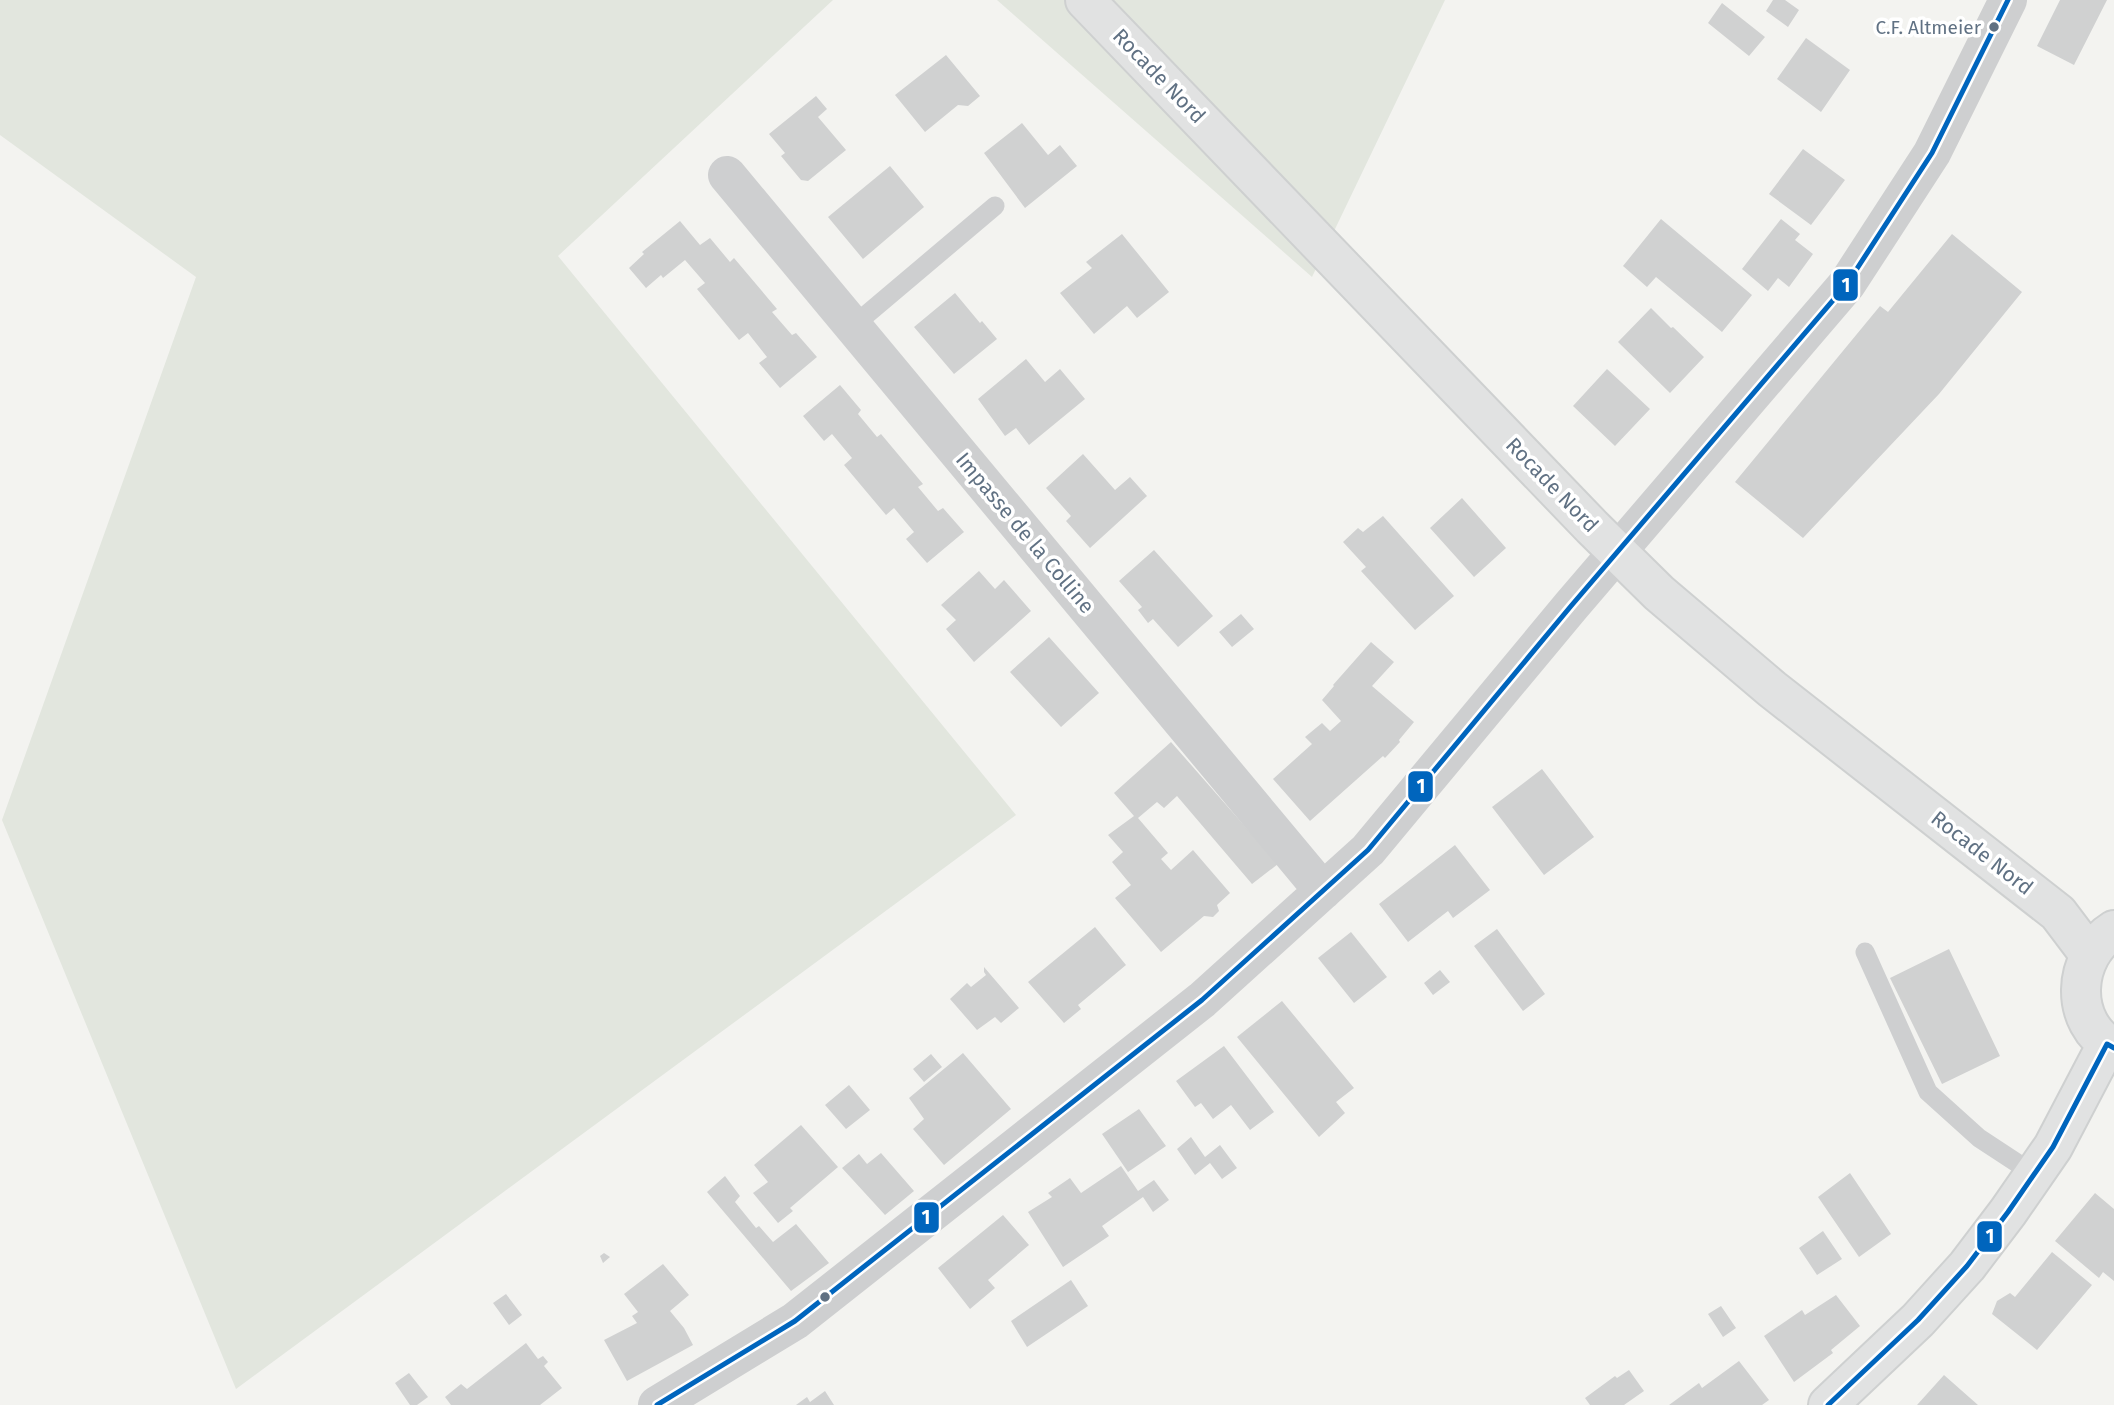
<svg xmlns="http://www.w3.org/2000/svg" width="2114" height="1405" font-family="'Fira Sans',sans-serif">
<rect width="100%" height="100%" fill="#f3f3f0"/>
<path fill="#e2e6de" d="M0,0H833L558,256L1016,815L236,1389L2,820L196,277L0,135Z
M997,0H1445L1312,277Z"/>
<path fill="#d0d1d1" d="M1773,0H1785L1799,10L1788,27L1766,11Z
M2060,0H2107L2074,65L2037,46Z
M1722,3L1765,37L1749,56L1708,23Z
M1806,38L1850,70L1821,112L1777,79Z
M946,55L980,96L968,106L958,105L925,132L895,95Z
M816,96L827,109L818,117L846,150L808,181L801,180L781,156L785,153L769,134Z
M1022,123L1048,155L1060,145L1077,166L1025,208L984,153Z
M1803,149L1845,180L1811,225L1769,194Z
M890,166L924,207L863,259L828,217Z
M1661,219L1752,295L1722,332L1656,277L1647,287L1623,266Z
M1781,219L1800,234L1795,240L1813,254L1789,287L1778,278L1768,291L1742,269Z
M680,221L700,245L710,238L730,262L734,258L777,309L772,312L792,335L796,333L817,357L780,388L759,363L767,357L748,333L739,340L697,289L705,283L685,260L663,278L661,275L646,288L629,268L644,254L642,252Z
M1122,234L1169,292L1137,318L1127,306L1094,334L1060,293L1092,268L1086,262Z
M1952,234L2022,292L1939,394L1803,538L1735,482L1880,306L1888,312Z
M955,293L980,323L982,321L997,339L954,374L914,327Z
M1651,308L1671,328L1673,327L1704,357L1670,393L1618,342Z
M1026,359L1045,382L1060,369L1085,399L1029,445L1016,428L1005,436L978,399Z
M1607,369L1650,409L1615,446L1573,406Z
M840,385L861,410L858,414L877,437L881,434L923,484L918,487L938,511L943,508L964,532L927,563L906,539L914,532L894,508L886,515L844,465L852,458L832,434L824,441L803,416Z
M1083,454L1115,490L1130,477L1147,496L1090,548L1066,521L1071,516L1046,488Z
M1462,498L1506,548L1474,577L1430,528Z
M1383,516L1454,596L1415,630L1361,571L1366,567L1343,542L1358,528L1363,532Z
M1154,550L1213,616L1178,647L1153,619L1148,623L1138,610L1142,607L1119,581Z
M979,571L995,589L1004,580L1031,611L974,662L946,629L956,620L941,605Z
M1241,614L1254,629L1232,647L1219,632Z
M1049,637L1099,693L1061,727L1010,672Z
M1371,642L1394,662L1372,686L1414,722L1399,740L1400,742L1385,758L1383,756L1310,821L1273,779L1312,744L1305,737L1322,723L1330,731L1341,721L1322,700L1334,686L1333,685Z
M1171,742L1278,864L1252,884L1177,796L1164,808L1157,802L1138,818L1168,853L1161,859L1171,870L1193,850L1230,893L1217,905L1219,911L1213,917L1204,916L1161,952L1115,898L1131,885L1112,862L1123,852L1108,835L1134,816L1114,793Z
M1542,769L1594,837L1544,875L1492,807Z
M1455,845L1490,890L1453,918L1448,911L1408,942L1379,904Z
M1095,927L1126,965L1078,1005L1081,1009L1064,1023L1028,982Z
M1497,929L1545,994L1523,1011L1474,946Z
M1351,932L1387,977L1354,1003L1318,958Z
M1949,949L2000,1056L1942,1084L1890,978Z
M984,967L1019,1008L1001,1023L995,1017L977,1030L950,999L967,983L971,987L986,975L984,972Z
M1440,970L1450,982L1433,995L1424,983Z
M1282,1001L1354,1088L1336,1102L1345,1113L1319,1137L1237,1037Z
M1224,1046L1274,1112L1250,1130L1231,1105L1213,1119L1201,1103L1195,1107L1176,1081Z
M963,1053L1011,1109L944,1165L913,1129L924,1119L909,1098Z
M931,1054L942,1067L924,1082L913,1069Z
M849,1085L870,1110L846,1129L825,1105Z
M1139,1109L1166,1146L1128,1172L1102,1134Z
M801,1125L838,1167L790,1208L793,1211L778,1223L753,1193L768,1182L754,1165Z
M1191,1137L1205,1157L1220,1145L1237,1168L1222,1179L1210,1163L1195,1175L1177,1149Z
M881,1153L914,1191L885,1215L842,1168L859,1154L867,1164Z
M1121,1166L1138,1191L1154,1180L1169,1200L1153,1212L1143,1197L1102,1226L1109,1236L1063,1267L1028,1212L1052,1197L1048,1193L1070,1178L1081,1193Z
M1850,1173L1891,1234L1859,1257L1818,1197Z
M725,1176L740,1196L735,1202L756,1228L759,1226L773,1242L796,1224L829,1263L791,1291L707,1192Z
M2095,1193L2114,1209V1281L2103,1272L2099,1278L2055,1241Z
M1003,1215L1029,1245L988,1280L995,1288L970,1309L938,1268Z
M1823,1231L1842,1259L1817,1275L1799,1248Z
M2052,1252L2092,1285L2037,1350L1992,1314L1997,1301L2010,1293L2015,1297Z
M604,1253L610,1257L603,1263L600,1256Z
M663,1264L689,1295L670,1311L684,1328L693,1345L627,1381L604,1340L637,1323L632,1316L638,1312L624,1294Z
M1071,1280L1088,1306L1027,1347L1011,1321Z
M506,1294L522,1315L509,1325L493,1303Z
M1836,1295L1860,1326L1831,1350L1833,1353L1794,1382L1764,1336L1802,1310L1805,1315Z
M1721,1306L1736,1328L1723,1337L1708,1314Z
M526,1343L538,1359L543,1356L548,1362L544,1366L562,1388L540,1405H451L445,1397L461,1384L467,1389Z
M1739,1361L1769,1400L1762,1405H1669L1699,1383L1702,1388Z
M1629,1370L1644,1391L1624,1405H1590L1585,1398L1615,1376L1617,1378Z
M409,1373L428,1397L417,1405H410L395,1383Z
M1944,1375L1978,1405H1917Z
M825,1391L834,1405H796L807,1397L810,1402Z"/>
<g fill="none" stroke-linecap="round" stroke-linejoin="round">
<defs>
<path id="secondary" d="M1085,0L1592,527L1659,593L1772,689L2058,913L2089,954
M2114,930C2072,956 2068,1023 2114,1048
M1828,1405L1918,1320L1967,1266L2008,1212L2053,1147L2107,1044"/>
</defs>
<use href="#secondary" stroke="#ced0d0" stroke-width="42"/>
<path stroke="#cecfd0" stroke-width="19" d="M853,326L995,206
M1865,952L1928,1092L1979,1138L2034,1174"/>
<path stroke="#cecfd0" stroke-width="38" d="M727,175L1323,891
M657,1405L795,1321L1202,1000L1368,850L1571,606L1847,284L1932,153L2008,0"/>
<use href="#secondary" stroke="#e1e2e2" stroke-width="38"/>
<defs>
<path id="bus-1" d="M657,1405L795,1321L1202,1000L1368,850L1571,606L1847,284L1932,153L2008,0
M1828,1405L1918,1320L1967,1266L2008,1212L2053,1147L2107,1044L2114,1048"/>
</defs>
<use href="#bus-1" stroke="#fff" stroke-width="10"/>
<use href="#bus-1" stroke="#0065bd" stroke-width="5"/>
</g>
<g fill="#607183" stroke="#fff" stroke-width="2.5">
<circle cx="1994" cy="27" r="6"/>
<circle cx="825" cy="1297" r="6"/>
</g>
<g text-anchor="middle" stroke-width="7" stroke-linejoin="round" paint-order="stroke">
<g font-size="19" fill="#607183" stroke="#fff" text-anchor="end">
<text x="1981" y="34">C.F. Altmeier</text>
</g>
<g font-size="21" fill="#607183" stroke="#fff">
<text transform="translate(1159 76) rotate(46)" y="7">Rocade Nord</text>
<text transform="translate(1552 485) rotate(46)" y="7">Rocade Nord</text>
<text transform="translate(1025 533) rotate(50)" y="7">Impasse de la Colline</text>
<text transform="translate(1982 853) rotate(38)" y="7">Rocade Nord</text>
</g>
</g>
<g stroke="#fff" stroke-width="2.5">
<rect x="1832" y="268" width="27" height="34" rx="7" fill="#0065bd"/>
<rect x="1407" y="770" width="27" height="33" rx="7" fill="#0065bd"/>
<rect x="913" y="1201" width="27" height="33" rx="7" fill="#0065bd"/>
<rect x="1976" y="1220" width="27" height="33" rx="7" fill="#0065bd"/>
</g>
<g font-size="19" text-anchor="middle" font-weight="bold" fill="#fff">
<text x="1846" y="292">1</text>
<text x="1421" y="793">1</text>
<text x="926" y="1224">1</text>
<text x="1990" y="1243">1</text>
</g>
</svg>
